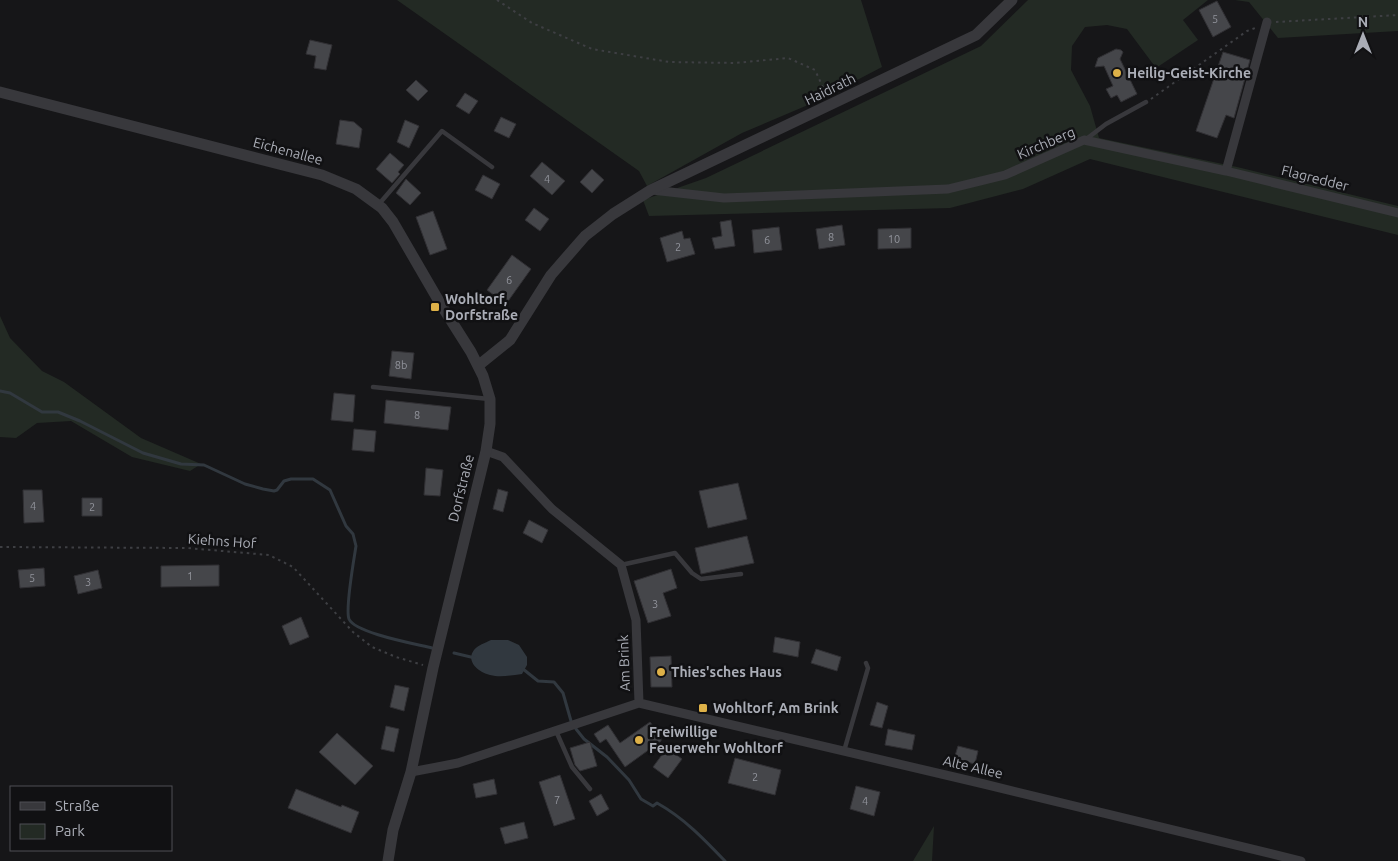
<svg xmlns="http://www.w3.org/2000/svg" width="1398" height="861" font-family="Ubuntu,sans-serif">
<rect width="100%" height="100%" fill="#161618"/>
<path fill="#232a24" d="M397,0H861L882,67L815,102L742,133L647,186L639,171Z
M1028,0H1208L1183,20L1198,40L1156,68L1127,29L1107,25L1085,27L1072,46L1071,70L1090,106L1099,138L1237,167L1398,206V235L1090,159L1023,189L950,208L649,216L643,200L706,178L981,46Z
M1235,0H1398V31L1278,38L1249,2Z
M0,316L10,338L42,371L64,382L141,438L201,464L190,471L132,457L71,421L37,423L16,438L0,437Z
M934,826L932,861H913Z"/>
<path fill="#31383f" d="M491,640H508L519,645L527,657V665L522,674C512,675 501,678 490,675C480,673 465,662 474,650C478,645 485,643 491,640Z"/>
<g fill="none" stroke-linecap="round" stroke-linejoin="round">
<path stroke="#31383f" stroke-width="3" d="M0,391L10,393L42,412H58L80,421L143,453L181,464L204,465L245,484L263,489L274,491L277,490L284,481L291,479H313L330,490L346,526L353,534L356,546C354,559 345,609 349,619C355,633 416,644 432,648
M454,653L475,658
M523,669L538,681L554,682L563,693L571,721
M576,729L584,739L607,757L629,780L641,799L653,806L657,803C684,818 704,839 725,861"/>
</g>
<path fill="#45464a" stroke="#313034" d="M1217,1L1231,27L1213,37L1199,10Z
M310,40L332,45L326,70L314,68L316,56L306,54Z
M1116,49L1121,50L1123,52L1120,59L1137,94L1121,102L1117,95L1111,98L1106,89L1113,86L1104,66L1095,67L1098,58Z
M1223,52L1250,60L1234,118L1226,115L1217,138L1196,131Z
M416,80L428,91L418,101L406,90Z
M465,93L478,101L469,114L456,106Z
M501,117L516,124L509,138L494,131Z
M340,120L354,122L362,129L359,148L336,144Z
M405,120L419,126L409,148L397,142Z
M390,153L404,165L398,172L400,174L392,183L376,169Z
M542,162L565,181L552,195L530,176Z
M592,169L604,180L592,193L580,182Z
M483,175L500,184L492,199L475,190Z
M406,179L421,193L410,205L396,193Z
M534,208L549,219L540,231L525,220Z
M433,211L447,249L430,255L416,217Z
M731,220L735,246L715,249L712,238L722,236L720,222Z
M842,225L845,245L819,249L816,229Z
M779,227L782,250L754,253L752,230Z
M911,228V248L878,249V229Z
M682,231L684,239L690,238L695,254L667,262L660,238Z
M512,255L531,269L506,304L487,290Z
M392,351L414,353L411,379L389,376Z
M334,393L355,395L353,422L331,420Z
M386,400L451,407L448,430L384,423Z
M354,429L376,431L374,452L352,450Z
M426,468L443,470L440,496L424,495Z
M738,483L747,519L708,528L699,491Z
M498,489L508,492L503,512L493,509Z
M23,490H42L44,522L24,523Z
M82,498H102V516H82Z
M529,520L548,530L542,543L523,533Z
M747,536L754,563L701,574L695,548Z
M219,565V586L161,587V566Z
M44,568L45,586L20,588L18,570Z
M671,569L677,588L663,593L671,616L648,623L634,581Z
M98,570L102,588L78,594L74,576Z
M301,617L309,637L290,645L282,626Z
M775,637L800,642L798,657L773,652Z
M816,649L841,657L837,671L811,663Z
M671,656L672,687H651L650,657Z
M395,685L409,688L404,711L390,707Z
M877,702L888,706L882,728L870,725Z
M650,722L661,737V741L625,767L606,739L600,743L594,734L608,725L620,743Z
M386,726L399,729L394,752L381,749Z
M888,729L915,735L912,750L885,745Z
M337,733L373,766L355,785L319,752Z
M590,742L597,766L580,771L575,765L570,748Z
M958,746L978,751L975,764L954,759Z
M667,748L682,759L668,778L653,767Z
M735,758L781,770L775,795L728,783Z
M560,775L575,819L554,826L539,782Z
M494,779L497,794L476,798L473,784Z
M856,786L880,792L874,816L850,809Z
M296,789L341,807L342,805L359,812L351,833L288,808Z
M601,794L609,809L597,816L589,801Z
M524,822L528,838L505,844L500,828Z"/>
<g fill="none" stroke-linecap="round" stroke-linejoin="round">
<path stroke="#3e3f43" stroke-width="2" stroke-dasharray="2.5 4" stroke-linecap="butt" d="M497,0L532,23L592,49L669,62L735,63L788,58L815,70L826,94
M1276,22L1398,15
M1151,99L1247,31L1255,28
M0,547L187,548L269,555L293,567L353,632L372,647L396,657L423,665"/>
<path stroke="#38383c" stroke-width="4.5" d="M1085,140L1106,124L1146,102
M379,204L442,131L492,167
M373,387L489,399
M621,565L675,553L692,573L701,579L741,574
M556,731L572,767L590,789
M844,751L868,668L866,663"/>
<path stroke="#38383c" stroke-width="9" d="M1226,171L1267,22
M652,190L724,198L948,189L1005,175L1084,140L1226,171L1398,213
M486,451L503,457L552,509L621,565L636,620L639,703
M639,703L984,784L1301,861
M411,772L458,763L639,703"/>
<path stroke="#38383c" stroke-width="11" d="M0,92L322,175L356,189L382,208L393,222L440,303L471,352L483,376L490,399V424L486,451L433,668L411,772L393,830L388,861
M479,365L510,340L551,275L585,236L613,214L651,190L976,35L1012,0"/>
</g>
<g fill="#deb148" stroke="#111113" stroke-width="2">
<circle cx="1117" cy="73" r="5"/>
<rect x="430" y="302" width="10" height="10" rx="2.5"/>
<circle cx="661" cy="672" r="5"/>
<rect x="698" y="703" width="10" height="10" rx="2.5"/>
<circle cx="639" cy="740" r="5"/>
</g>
<g text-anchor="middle" stroke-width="5" stroke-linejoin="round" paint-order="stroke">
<g font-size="11" fill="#91939b">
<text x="1215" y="23">5</text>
<text x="547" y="183">4</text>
<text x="831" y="241">8</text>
<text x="894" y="243">10</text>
<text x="767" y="244">6</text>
<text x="678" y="251">2</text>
<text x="509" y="284">6</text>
<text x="401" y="369">8b</text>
<text x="417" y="419">8</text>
<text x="33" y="510">4</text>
<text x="92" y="511">2</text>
<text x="190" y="580">1</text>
<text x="32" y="582">5</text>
<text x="88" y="586">3</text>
<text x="655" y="608">3</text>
<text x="755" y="781">2</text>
<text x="557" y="804">7</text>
<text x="865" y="805">4</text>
</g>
<g font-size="14" font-weight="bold" fill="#aaadb6" stroke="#111113" text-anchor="start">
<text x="1127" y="78">Heilig-Geist-Kirche</text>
<text x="445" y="304">Wohltorf,<tspan x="445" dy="16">Dorfstraße</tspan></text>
<text x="671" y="677">Thies'sches Haus</text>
<text x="713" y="713">Wohltorf, Am Brink</text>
<text x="649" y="737">Freiwillige<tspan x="649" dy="16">Feuerwehr Wohltorf</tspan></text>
</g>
<g font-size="14" fill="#aaadb6" stroke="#111113">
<text transform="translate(830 89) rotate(-26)" y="5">Haidrath</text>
<text transform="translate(1046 143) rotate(-23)" y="5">Kirchberg</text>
<text transform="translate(288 151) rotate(15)" y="5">Eichenallee</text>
<text transform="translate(1315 178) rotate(14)" y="5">Flagredder</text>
<text transform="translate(461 488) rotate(-76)" y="5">Dorfstraße</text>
<text transform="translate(222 541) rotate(4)" y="5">Kiehns Hof</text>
<text transform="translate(624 663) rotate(-92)" y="5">Am Brink</text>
<text transform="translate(973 767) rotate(13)" y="5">Alte Allee</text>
</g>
</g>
<rect x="10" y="786" width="162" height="65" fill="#111113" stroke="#4e4f54"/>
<rect x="20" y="802" width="25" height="8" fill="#38383c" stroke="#4e4f54"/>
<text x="55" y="811" font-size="15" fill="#aaadb6">Straße</text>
<rect x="20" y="824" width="25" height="15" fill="#232a24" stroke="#4e4f54"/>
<text x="55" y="836" font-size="15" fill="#aaadb6">Park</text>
<g transform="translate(1363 35)" stroke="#111113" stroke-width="4" paint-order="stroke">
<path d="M0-4L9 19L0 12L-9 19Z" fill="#aaadb6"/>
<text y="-8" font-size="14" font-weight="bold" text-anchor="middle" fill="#aaadb6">N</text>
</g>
</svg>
